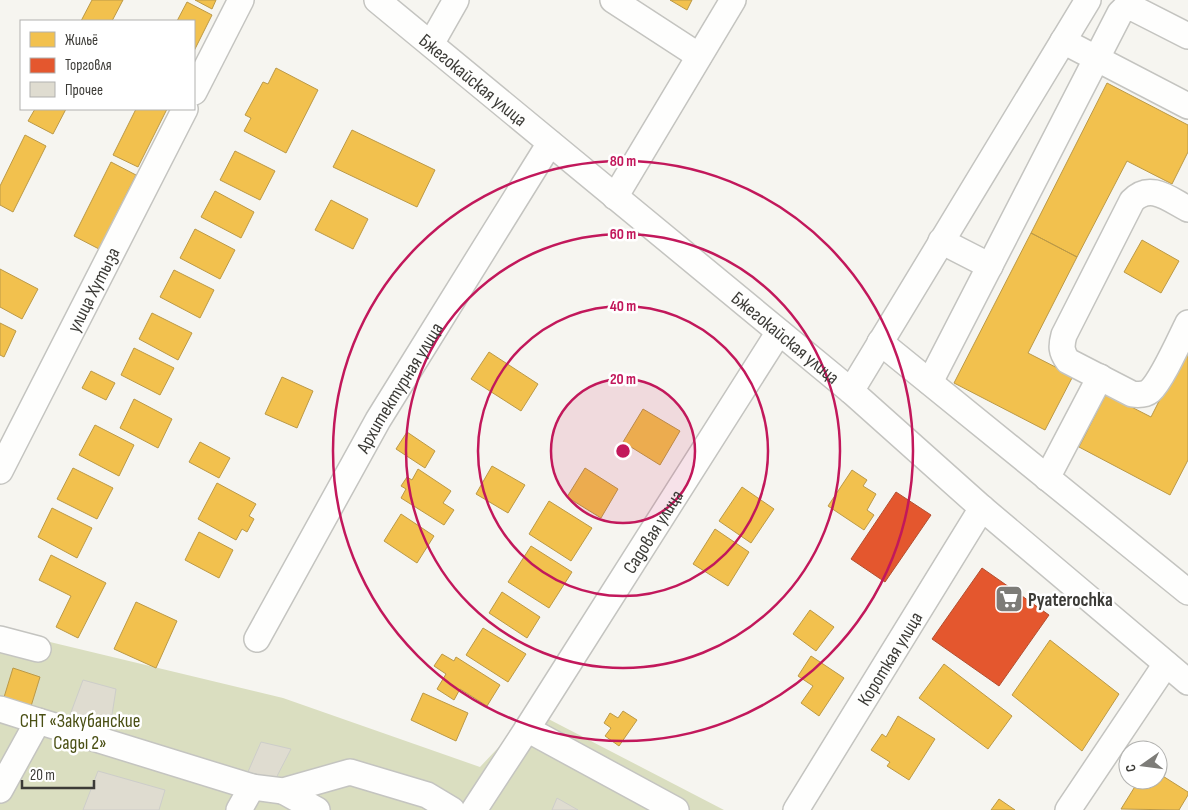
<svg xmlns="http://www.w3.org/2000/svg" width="1188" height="810" font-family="'Sofia Sans Condensed',sans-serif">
<rect width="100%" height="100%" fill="#f6f5f0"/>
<path fill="#dadec0" d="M0,630L283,698L480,767L533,711L724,810H0Z"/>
<path fill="#f2c14e" stroke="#bb9947" d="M92,0H123L112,21H81Z
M195,0H216L212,9Z
M670,0H692L687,10Z
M187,2L212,15L194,51V21H177Z
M276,68L318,90L286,153L244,131L251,118L245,115L263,82L268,84Z
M1107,83L1188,125V152L1172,184L1127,161L1077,257L1031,233Z
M35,109H66L53,134L28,121Z
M136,109H167L138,167L113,155Z
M352,130L435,170L417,207L333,167Z
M25,135L46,146L13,212L0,205V186Z
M235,151L275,171L260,200L220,180Z
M111,162L136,175L99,249L74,236Z
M215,191L254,212L241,238L201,217Z
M331,200L368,219L353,249L315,230Z
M195,229L235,250L220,279L180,258Z
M1031,233L1077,257L1028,353L1073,376L1045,430L954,383Z
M1142,240L1179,261L1161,293L1124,272Z
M0,269L38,289L22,319L0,307Z
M174,270L214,290L200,318L160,297Z
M152,313L192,333L178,360L139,339Z
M0,323L16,331L4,357L0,355Z
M1188,344V460L1170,495L1079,447L1106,394L1151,417Z
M134,348L174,368L160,395L121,375Z
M489,352L538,384L521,411L471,379Z
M91,371L115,383L106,400L82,388Z
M282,377L313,391L297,428L265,414Z
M134,399L172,419L158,448L120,428Z
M643,409L680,431L660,465L623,442Z
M95,425L134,445L119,476L79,455Z
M407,432L435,451L425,468L396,449Z
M200,442L230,458L219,478L189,462Z
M492,466L525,485L508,513L476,494Z
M73,468L113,488L97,519L57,499Z
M585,468L618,489L601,518L567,497Z
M418,469L451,491L443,503L454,510L444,525L401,498L406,489L401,486L407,477L412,480Z
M852,470L867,480L863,486L876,494L867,510L874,515L864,530L828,506Z
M217,483L256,504L249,516L254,519L247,532L242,529L236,540L198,519Z
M742,487L774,509L751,543L719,521Z
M549,501L592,528L571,561L529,534Z
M52,508L92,528L77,558L38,537Z
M401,514L434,536L417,563L384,541Z
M715,529L749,552L728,586L693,564Z
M199,532L233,550L219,578L185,560Z
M531,546L572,572L549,608L508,582Z
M51,555L106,583L78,638L56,627L71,596L39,580Z
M502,592L540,617L527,638L489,613Z
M136,602L177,621L156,668L114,649Z
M810,610L834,627L816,651L793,634Z
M483,628L526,654L508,682L466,655Z
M1050,640L1119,694L1082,751L1012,695Z
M442,654L454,661L456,657L500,685L487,706L460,689L454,700L437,689L446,674L434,666Z
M811,656L844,678L819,716L801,703L813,686L798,676Z
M944,664L1012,716L988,749L919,698Z
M13,668L40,677L28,716L1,707Z
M423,693L468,713L456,741L411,720Z
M623,711L637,720L619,746L605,736L611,728L604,723L610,713L618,718Z
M898,716L935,739L909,780L887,766L890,762L871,750L882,734L886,737Z
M1158,773L1188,792V795L1179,810L1121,809L1139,780H1158Z
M999,799L1015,810H991Z"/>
<path fill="#e4572e" stroke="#b24f31" d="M896,492L931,515L885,582L851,559Z
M982,568L1049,615L999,686L932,639Z"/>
<path fill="#dfdcd0" stroke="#cdcdc9" d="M83,680L116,689L110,728L70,715Z
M261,742L291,749L274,782L247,774Z
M98,771L165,790L159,810H83Z
M557,798L578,810H552Z"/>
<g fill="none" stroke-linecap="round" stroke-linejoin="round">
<defs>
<g id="minor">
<path id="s1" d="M377,0L851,391L982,508L1188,682"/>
<path d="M613,0L699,56"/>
<path d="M1063,41L1188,106"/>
<path d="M431,44L456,0"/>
<path d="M194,92L241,0"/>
<path d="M615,197L733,0"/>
<path d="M1188,209C1169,199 1150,182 1132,201L1064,335C1061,346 1061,352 1068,361L1132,394C1139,395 1145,395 1150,391C1162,380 1180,339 1188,323"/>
<path d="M941,241L990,266"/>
<path d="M880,342L1188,592"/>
<path d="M930,382L1120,13L1124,9L1133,8L1188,36"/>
<path d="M851,391L1088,0"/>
<path id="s2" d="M0,471L185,109"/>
<path d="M1047,478L1100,377"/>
<path d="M0,639L38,649"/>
<path id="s3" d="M257,639L378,420L550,143"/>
<path d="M0,709L38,721"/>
<path d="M527,729L676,810"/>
<path d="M0,790L38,721L252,787L283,791L350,772L427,795L452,810"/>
<path d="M283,791L317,810"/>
<path d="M239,810L252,787"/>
<path id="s4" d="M474,810L527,729L779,332"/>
<path id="s5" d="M796,810L982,508"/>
<path d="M1068,810L1166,664"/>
</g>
</defs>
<use href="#minor" stroke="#c4c4c0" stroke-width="28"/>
<use href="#minor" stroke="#fefefd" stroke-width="25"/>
</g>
<circle cx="623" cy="451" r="72" fill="#c2185b" fill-opacity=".12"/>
<g fill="none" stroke="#c2185b" stroke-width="2.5">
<circle cx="623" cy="451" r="72"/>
<circle cx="623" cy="451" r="145"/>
<circle cx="623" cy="451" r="217"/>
<circle cx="623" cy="451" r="290"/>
</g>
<defs>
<symbol id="supermarket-square" viewBox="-11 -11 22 22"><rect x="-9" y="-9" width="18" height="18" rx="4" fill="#7d7c78" stroke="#fff"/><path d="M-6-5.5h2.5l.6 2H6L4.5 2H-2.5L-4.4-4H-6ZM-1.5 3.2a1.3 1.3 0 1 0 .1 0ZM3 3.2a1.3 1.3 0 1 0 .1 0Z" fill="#fff"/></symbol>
</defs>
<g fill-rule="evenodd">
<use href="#supermarket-square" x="993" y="583" width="32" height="32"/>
</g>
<g text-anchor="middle" stroke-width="5" stroke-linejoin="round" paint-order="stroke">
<g font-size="19" fill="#3c3b37" stroke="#fff">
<text dy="7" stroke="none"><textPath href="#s1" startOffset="125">Бжегокайская улица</textPath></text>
<text dy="7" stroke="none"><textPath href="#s2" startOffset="204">улица Хутыза</textPath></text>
<text dy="7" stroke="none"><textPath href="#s1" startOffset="530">Бжегокайская улица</textPath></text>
<text dy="7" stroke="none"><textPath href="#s3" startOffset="289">Архитектурная улица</textPath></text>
<text dy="7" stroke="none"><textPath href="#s4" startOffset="331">Садовая улица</textPath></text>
<text dy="7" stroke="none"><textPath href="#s5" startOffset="178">Короткая улица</textPath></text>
</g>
<g font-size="19" font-weight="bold" fill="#3c3b37" stroke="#fff" text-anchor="start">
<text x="1028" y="606">Pyaterochka</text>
</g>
<g font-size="19" fill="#4b5015" stroke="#fff">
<text x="80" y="727">СНТ «Закубанские<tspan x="80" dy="22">Сады 2»</tspan></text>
</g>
</g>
<circle cx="623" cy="451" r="8" fill="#c2185b" stroke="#fff" stroke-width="2.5"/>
<g font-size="15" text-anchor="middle" font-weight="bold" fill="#c2185b" stroke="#fff" stroke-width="5" stroke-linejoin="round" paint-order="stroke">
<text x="623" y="166">80 m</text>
<text x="623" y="239">60 m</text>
<text x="623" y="311">40 m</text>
<text x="623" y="384">20 m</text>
</g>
<rect x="20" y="20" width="175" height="90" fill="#ffffff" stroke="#b1b1af"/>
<rect x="30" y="32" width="25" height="15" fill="#f2c14e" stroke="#b1b1af"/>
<text x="65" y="45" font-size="15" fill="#3c3b37">Жильё</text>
<rect x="30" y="58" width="25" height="15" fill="#e4572e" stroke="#b1b1af"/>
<text x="65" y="70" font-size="15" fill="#3c3b37">Торговля</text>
<rect x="30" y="82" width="25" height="15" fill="#dfdcd0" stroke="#b1b1af"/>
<text x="65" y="95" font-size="15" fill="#3c3b37">Прочее</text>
<g transform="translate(1143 765) rotate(256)"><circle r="24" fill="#ffffff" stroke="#b1b1af"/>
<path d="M0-4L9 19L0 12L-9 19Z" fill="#7d7c78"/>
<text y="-8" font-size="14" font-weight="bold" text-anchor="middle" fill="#3c3b37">С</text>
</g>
<path d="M22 780v8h72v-8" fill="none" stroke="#3c3b37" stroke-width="2.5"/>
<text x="30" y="780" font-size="15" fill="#3c3b37" stroke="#ffffff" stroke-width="4" paint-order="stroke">20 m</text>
</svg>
